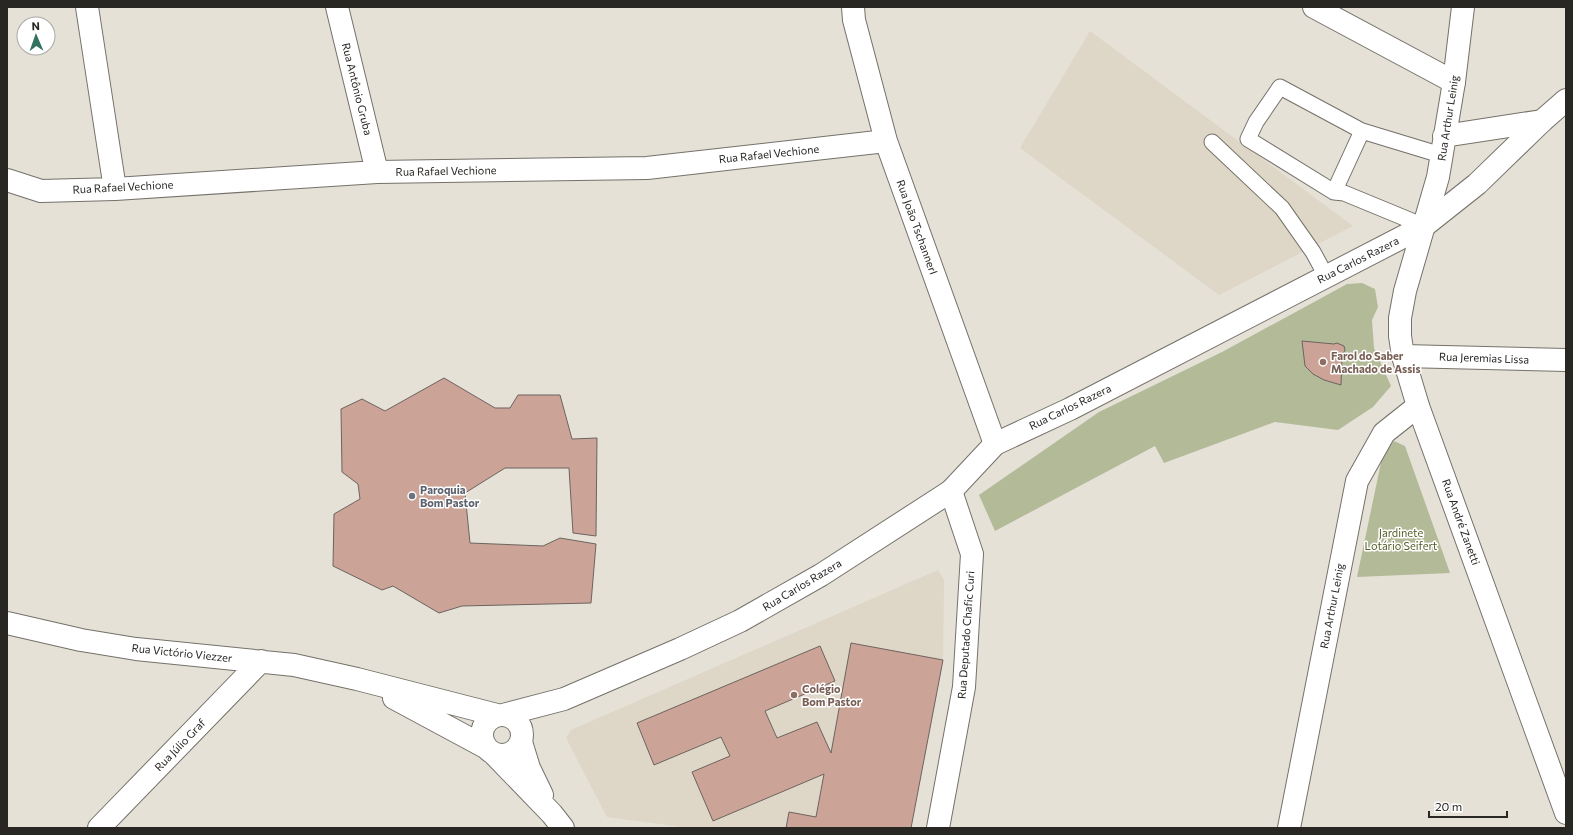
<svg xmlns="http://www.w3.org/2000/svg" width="1573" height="835" font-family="Commissioner,sans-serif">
<rect width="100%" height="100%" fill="#e5e1d7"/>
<path fill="#ded6c6" d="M1090,31L1353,226L1219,295L1020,148Z
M938,570L944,580L943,660L911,828H690L607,817L566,738L571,730Z"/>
<path fill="#b3ba98" d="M1362,283L1375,289L1378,307L1372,320L1374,348L1391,386L1373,407L1338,430L1275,422L1164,463L1155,446L995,531L979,495L1099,412L1222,352L1347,284Z
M1394,441L1405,446L1450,573L1357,577L1383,453Z"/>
<path fill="#cba497" stroke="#6d6360" d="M1302,341L1334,344L1337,343L1344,346L1345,350L1342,356L1341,385L1324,380L1313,374L1305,366Z
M444,378L495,408H510L518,395H560L572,439L597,438L596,536L573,533L569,468H505L465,493L470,543L543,546L560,538L596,544L591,603L462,606L439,613L393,586L382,590L333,566L334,514L360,499L358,484L342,472L341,409L362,399L385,411Z
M851,643L943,660L911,828H786L789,812L816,817L824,774L713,821L692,772L730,756L721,737L654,765L637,723L820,646L835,681L765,711L777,738L817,722L831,753Z"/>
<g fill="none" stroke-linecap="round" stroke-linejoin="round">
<defs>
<path id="service" d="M1212,142L1282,208L1313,252L1326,276
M1334,192L1248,139L1256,122L1280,87L1362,131
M1424,226L1344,193L1334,192L1362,131L1441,155"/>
<path id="minor" d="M87,7L115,189
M337,7L377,172
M853,7L854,20L886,141L995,444
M1314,7L1454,82
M7,180L41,191L115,189L377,172L647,168L886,141
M1424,226L1477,184L1542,121L1566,100
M1403,356L1566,360
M938,828L964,687L972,554L951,491
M1289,828L1357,481L1384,433L1418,406"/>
<path id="tertiary" d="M7,623L81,640L136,649L294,665L357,679L497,715
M394,698L487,748
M482 735a20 20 0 1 1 40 0a20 20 0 1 1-40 0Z
M503,715L564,699L680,649L740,621L821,575L951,491L995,444L1070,409L1424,226
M521,742L529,768L542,795
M493,753L552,814L563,828
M99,828L261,661"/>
<path id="secondary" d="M1463,7L1454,82L1438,177L1405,291L1400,318V336L1403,356L1418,406L1566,813
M1444,136L1542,121"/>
</defs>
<use href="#service" stroke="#757169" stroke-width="17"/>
<use href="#minor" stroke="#757169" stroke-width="24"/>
<use href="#tertiary" stroke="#757169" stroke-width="24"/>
<use href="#secondary" stroke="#757169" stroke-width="24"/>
<use href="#service" stroke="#fff" stroke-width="15"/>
<use href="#minor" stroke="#fff" stroke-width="22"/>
<use href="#tertiary" stroke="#fff" stroke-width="22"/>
<use href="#secondary" stroke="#fff" stroke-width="22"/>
</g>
<g fill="#8d6e63" stroke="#fff" stroke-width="1.5">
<circle cx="1323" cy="362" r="4"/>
<circle cx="794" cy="695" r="4"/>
</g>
<circle fill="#6b7280" stroke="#fff" stroke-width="1.5" cx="412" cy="496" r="4"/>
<g text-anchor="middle" stroke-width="3" stroke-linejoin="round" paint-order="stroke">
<g font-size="11" fill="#292724" stroke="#fff">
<text transform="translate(357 89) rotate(76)" y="4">Rua Antônio Gruba</text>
<text transform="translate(1448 118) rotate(-81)" y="4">Rua Arthur Leinig</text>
<text transform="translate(769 154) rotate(-6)" y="4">Rua Rafael Vechione</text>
<text transform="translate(446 171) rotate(-1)" y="4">Rua Rafael Vechione</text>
<text transform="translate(123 187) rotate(-3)" y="4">Rua Rafael Vechione</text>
<text transform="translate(917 227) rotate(70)" y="4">Rua João Tschannerl</text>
<text transform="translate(1358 260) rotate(-27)" y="4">Rua Carlos Razera</text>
<text transform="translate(1484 358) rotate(2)" y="4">Rua Jeremias Lissa</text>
<text transform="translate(1070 407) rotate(-26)" y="4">Rua Carlos Razera</text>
<text transform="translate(1461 522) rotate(70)" y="4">Rua André Zanetti</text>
<text transform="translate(802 585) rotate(-31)" y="4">Rua Carlos Razera</text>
<text transform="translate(1332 606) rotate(-79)" y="4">Rua Arthur Leinig</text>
<text transform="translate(966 635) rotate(-86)" y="4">Rua Deputado Chafic Curi</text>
<text transform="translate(182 653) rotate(6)" y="4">Rua Victório Viezzer</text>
<text transform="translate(180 745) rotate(-46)" y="4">Rua Júlio Graf</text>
</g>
<g font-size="11" font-weight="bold" fill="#785e54" stroke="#fff" text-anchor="start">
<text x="1331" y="360">Farol do Saber<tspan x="1331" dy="13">Machado de Assis</tspan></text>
<text x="802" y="693">Colégio<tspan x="802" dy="13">Bom Pastor</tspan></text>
</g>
<g font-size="11" font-weight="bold" fill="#5b616d" stroke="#fff" text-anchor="start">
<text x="420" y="494">Paroquia<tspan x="420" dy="13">Bom Pastor</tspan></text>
</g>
<g font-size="11" fill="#545d25" stroke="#fff">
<text x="1401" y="537">Jardinete<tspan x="1401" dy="13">Lotário Seifert</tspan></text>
</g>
</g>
<rect width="1573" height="835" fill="none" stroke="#292724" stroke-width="16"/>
<g transform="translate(36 36) rotate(358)"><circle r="19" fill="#ffffff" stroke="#a9a9a7"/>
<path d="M0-3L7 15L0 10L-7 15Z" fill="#33725f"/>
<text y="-6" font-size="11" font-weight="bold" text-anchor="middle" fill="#292724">N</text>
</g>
<path d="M1429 811v6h78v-6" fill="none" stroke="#292724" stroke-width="2"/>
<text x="1435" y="811" font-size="12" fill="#292724" stroke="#ffffff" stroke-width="3" paint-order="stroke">20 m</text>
</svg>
